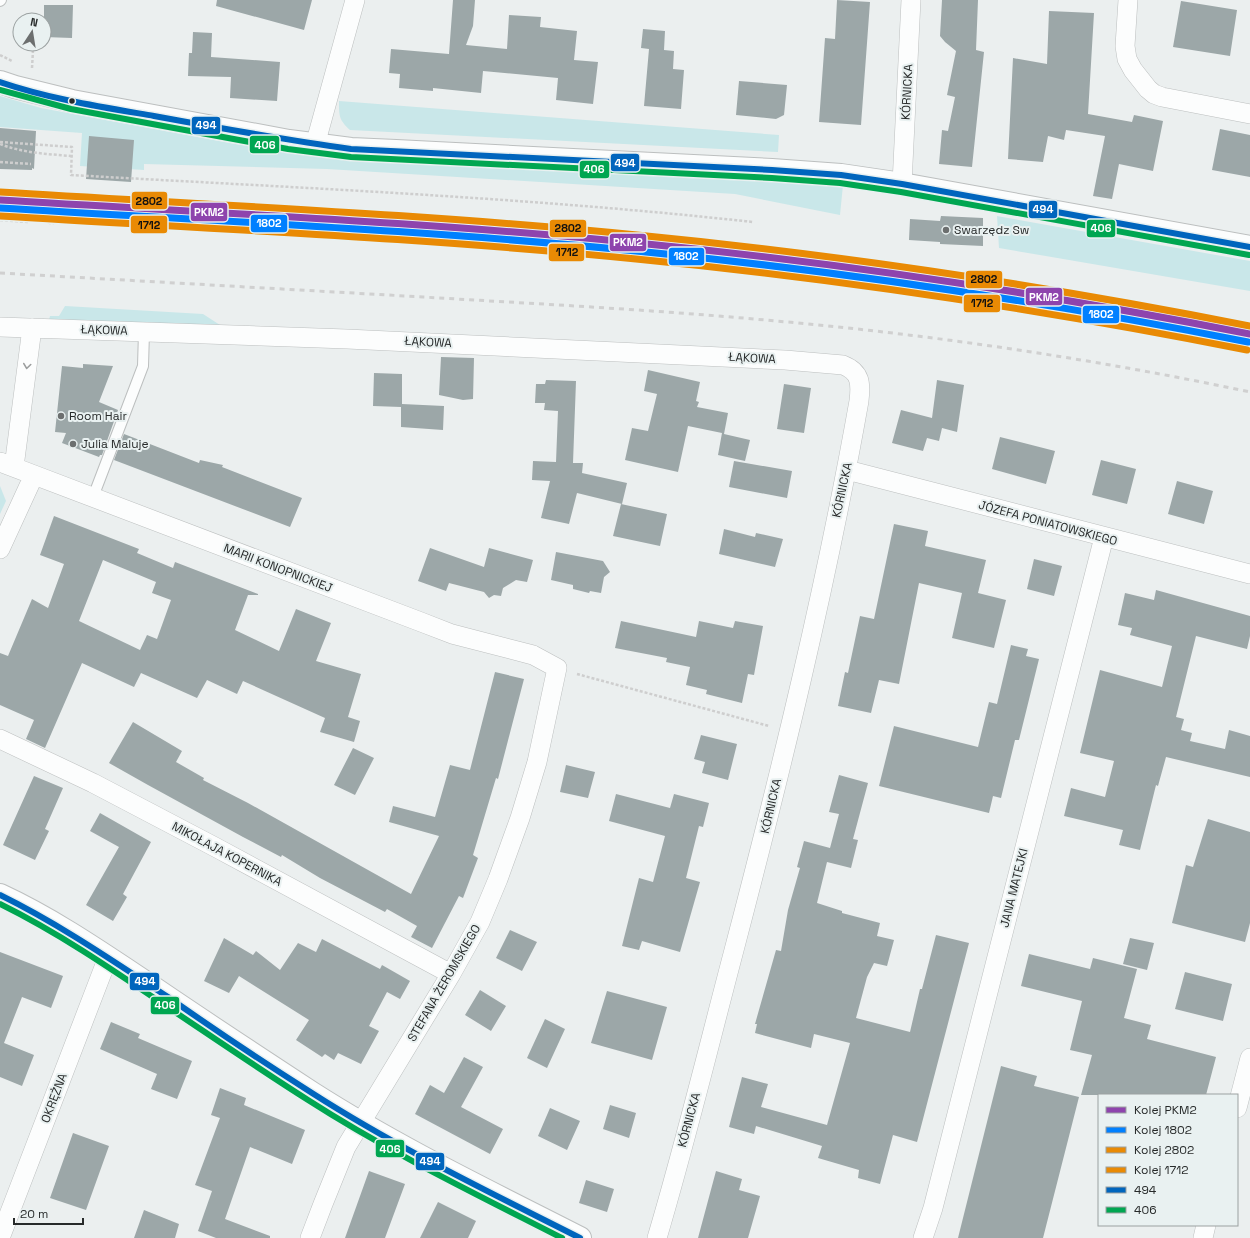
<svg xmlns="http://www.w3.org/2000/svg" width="1250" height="1238" font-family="'Space Grotesk',sans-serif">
<rect width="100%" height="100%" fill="#ebefef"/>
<path fill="#c9e7e9" d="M0,96L41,108L235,144L332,158L843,185L840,215L735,194L327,169L144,164V170L80,166L82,133L0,127Z
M339,101L779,135L778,152L350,130C339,120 339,116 339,101Z
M997,216L1250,261V291L999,248Z
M65,306L203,314L220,325L49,320L50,316H59Z
M0,486L6,501L0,514Z"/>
<path fill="#9ca7a8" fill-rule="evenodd" d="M217,0H312L304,30L216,6Z
M453,0H475L473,26L466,45L507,49L509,15L541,17L540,27L577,31L574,60L598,62L593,104L556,100L558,78L483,71L481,93L433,88V91L399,88L400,74L389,73L391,49L449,54Z
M837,0L870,2L861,125L819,122L825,38L835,39Z
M942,0H978L976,50L984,52L972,167L939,164L942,130L948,131L955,97L947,95L956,51L945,42L940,36Z
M1181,1L1237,10L1230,56L1173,47Z
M44,5H73L72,38L44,37Z
M1049,11L1094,13L1088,114L1132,122L1134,115L1163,121L1153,171L1119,164L1112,199L1093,196L1105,136L1066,130L1064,140L1048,136L1043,162L1008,159L1013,58L1047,64Z
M643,29L665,31L664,50L674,51L673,69L684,70L681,109L644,106L649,49L641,48Z
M193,32L212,33L211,57L280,62L277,101L230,98L231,77L188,76L189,53H192Z
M739,81L787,85L784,115L776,119L736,115Z
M0,128L36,131L34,169L32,168V170L0,169Z
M1220,129L1250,135V177L1212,170Z
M89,136L134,140L131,182L86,179Z
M941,216L983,218V246L940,244V242L909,240L910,219L940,221Z
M441,357L474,358L473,399L463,400L439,395Z
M83,364L113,366L99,402L118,410L102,455H100L99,457L62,443L66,433L55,432L62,366L83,368Z
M648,370L700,382L696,401L699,402L697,407L728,413L724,434L750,440L745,461L718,455L722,433L688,426L678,472L625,460L632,428L648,431L657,394L644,391Z
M374,373L402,374V404L444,406L443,430L401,427V407L373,406Z
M546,380L576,381L573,463H583L582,473L627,483L622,504L577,493L569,524L541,518L550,481L532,480L533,461L556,462L558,411L544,410L545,403H535L536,384H545Z
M937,380L964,385L957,432L942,428L939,441L927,438L923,451L892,443L901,410L932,418Z
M784,384L811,388L804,433L777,429Z
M124,434L199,463L200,460L223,465L222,467L302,498L290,527L114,460Z
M1000,437L1055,451L1046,484L992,469Z
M1101,460L1136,469L1127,504L1092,495Z
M734,461L792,471L787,498L729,487Z
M1177,481L1213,491L1204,524L1168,514Z
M621,504L667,514L660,546L613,536Z
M54,516L139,549L137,553L173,568L175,562L258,594V595H248L235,630L279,651L296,609L331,623L316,661L361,674L348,717L360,721L354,742L320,732L325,718L243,681L237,694L207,680L197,698L141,673L134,687L82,663L45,748L26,739L34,720L0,705V653L8,656L32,599L48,608L64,564L40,555ZM103,560L156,582L152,593L171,600L157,639L147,635L140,650L79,621Z
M894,524L928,531L925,546L986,560L978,593L1006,600L994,648L952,638L962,593L919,583L899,684L879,680L871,713L838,706L845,672L848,673L860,616L874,619Z
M724,529L755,537L756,533L783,539L775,567L719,554Z
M430,548L484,567L489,548L533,560L527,582L516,580L503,588L501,596L494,595L489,598L484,592L449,583L446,591L418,581Z
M556,552L603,561L610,572L604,577L601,593L590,591L589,593L573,589V585L551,580Z
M1034,559L1062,566L1054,596L1027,589Z
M1156,590L1250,616V636L1247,649L1196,636L1176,717L1184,719L1181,730L1192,733L1190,741L1225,749L1229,730L1250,736V777L1166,757L1158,786L1156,785L1140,850L1119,845L1123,830L1064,816L1071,788L1105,797L1114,761L1080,753L1100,670L1162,687L1172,646L1130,635L1132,628L1118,625L1125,593L1154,600Z
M621,621L696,637L699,621L733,628L735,621L763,626L754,675L748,674L742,703L706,694L707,690L686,685L690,667L666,662L667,658L615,648Z
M1011,645L1028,649L1026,656L1039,659L1019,740H1015L1001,798L993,796L989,813L879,786L894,726L978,747L989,702L997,704Z
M495,672L524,679L498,779L496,778L473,855L478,858L463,898L459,896L432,948L411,937L417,926L387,909L385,912L320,878L282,855L281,857L243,837L148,785L109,763L133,722L182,751L176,762L204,778L203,780L248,803L411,894L439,836L389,822L393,806L435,817L450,765L470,770Z
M701,735L737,744L728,780L702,773L705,762L694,759Z
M353,748L374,758L355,795L334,785Z
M566,765L595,772L588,798L560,792Z
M839,775L868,783L853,839L858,840L851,868L827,862L817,903L842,911V913L880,923L877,936L894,940L887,966L874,963L867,977L856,1018L910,1032L920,989H922L936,935L969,943L917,1142L893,1135L880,1184L858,1178L859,1170L818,1158L822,1146L756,1126L754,1134L729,1127L742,1077L768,1084L761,1107L827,1125L850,1043L814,1034L811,1048L755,1033L757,1024H755L776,950L781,951L788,910L800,868L797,867L804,841L830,848L839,814L829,812Z
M34,776L63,788L45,829L49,831L35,860L3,845Z
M616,794L670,808L674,794L709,803L703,827L699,826L686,878L700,882L680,952L642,941L639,950L622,946L639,878L653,882L665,836L609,821Z
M100,813L151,842L123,894L127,897L113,921L86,905L119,847L90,831Z
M1208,819L1250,832V923L1245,942L1172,923L1186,865L1193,867Z
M510,930L537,942L522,971L496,958Z
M224,938L253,955L256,951L280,970L298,943L316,952L322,939L380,969L382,965L410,981L400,999L387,992L369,1026L379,1031L361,1064L338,1053L334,1060L325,1054L322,1057L296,1040L309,1020L239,976L229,993L204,981Z
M1130,938L1154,943L1147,970L1123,964Z
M0,952L63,976L51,1008L22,997L4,1043L34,1055L22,1086L0,1077Z
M1029,954L1090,969L1093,958L1137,969L1124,1018L1151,1025L1147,1039L1216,1057L1206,1095H1081L1092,1055L1070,1050L1082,1001L1021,986Z
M1185,972L1232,984L1223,1021L1175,1009Z
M480,990L506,1006L491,1031L465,1015Z
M607,991L667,1007L652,1060L591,1043Z
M545,1019L565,1029L547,1068L527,1058Z
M111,1022L140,1034L138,1038L192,1061L177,1099L151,1089L157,1074L100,1049Z
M464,1057L483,1067L461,1107L503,1129L490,1154L415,1114L430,1085L444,1093Z
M1001,1066L1037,1076L1034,1086L1079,1097L1043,1238H958Z
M220,1088L246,1098L244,1105L305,1130L292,1164L250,1147L225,1219L270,1236V1238H216L198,1231L212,1191L195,1185L220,1118L211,1115Z
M610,1105L636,1113L629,1138L603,1129Z
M550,1108L580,1121L567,1150L538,1136Z
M73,1133L109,1146L86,1210L50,1198Z
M369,1171L405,1184L385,1238H345Z
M716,1171L742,1179L739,1190L760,1196L748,1238H698Z
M586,1180L614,1189L607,1212L579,1203Z
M438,1202L476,1221L468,1238H420Z
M144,1210L179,1224L175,1238H134Z"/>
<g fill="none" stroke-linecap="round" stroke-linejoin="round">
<defs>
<path id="lane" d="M0,1L1,0
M93,497L143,366L144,332"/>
<path id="street" d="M1128,0L1125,46L1127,59L1133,70L1148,89L1154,94L1162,97L1250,114
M315,145L355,0
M902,184L911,0
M0,327L347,339L785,360L843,365C861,372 861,384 859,401C826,587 781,771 733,954C708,1049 685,1144 657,1238
M0,462L421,622L452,634L533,655L557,668L537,762L520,818L498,879L480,922L451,974L346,1147L323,1204L310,1238
M14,467L32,328
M847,470L1250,574
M0,549L34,475
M0,739L93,783L215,847L451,974
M1237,1108L1250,1058
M0,1238L108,957
M923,1238L933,1208L1104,537
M1203,1238L1206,1225"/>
<path id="secondary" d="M0,82L15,87L72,101L289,141L351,149L396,151L772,170L841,175L902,184L1250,247
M0,895C52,919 100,952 148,984C202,1021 257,1057 312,1093C398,1148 490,1192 580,1238"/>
</defs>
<use href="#lane" stroke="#bcbfbf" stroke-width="12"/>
<use href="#street" stroke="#bcbfbf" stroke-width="20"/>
<use href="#secondary" stroke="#bcbfbf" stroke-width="24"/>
<path stroke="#cecece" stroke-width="2.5" stroke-dasharray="3 2" stroke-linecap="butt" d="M0,55L12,61
M32,68L33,50
M0,142L72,147L71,175C298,188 526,197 753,222
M0,144C23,153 47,154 71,156
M0,162L31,164
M0,211L29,213L50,223H54
M0,220L28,222
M577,674L769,726"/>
<use href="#lane" stroke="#fcfdfd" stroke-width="10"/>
<use href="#street" stroke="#fcfdfd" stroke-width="19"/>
<use href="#secondary" stroke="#fcfdfd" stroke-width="22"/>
<path stroke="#d0d0d0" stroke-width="3" stroke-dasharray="5 5" stroke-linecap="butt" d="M0,273C141,281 282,289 423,297C540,304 658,310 776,321C935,335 1094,359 1250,392"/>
<defs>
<path id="bus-1" d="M0,82C50,99 102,107 154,116C219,128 285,140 351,149L772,170L841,175L902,184L1250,247
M0,895C59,924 113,961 168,997C215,1030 263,1062 312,1093C398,1148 489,1192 580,1238"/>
<path id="bus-2" d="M0,90L71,109L288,149L351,157L772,178L840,183L901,192L1249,255
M0,904C57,932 110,968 163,1004C211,1036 259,1069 308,1100C389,1152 476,1194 562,1238"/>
</defs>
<use href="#bus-1" stroke="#e9f1f1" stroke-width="9"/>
<use href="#bus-2" stroke="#e9f1f1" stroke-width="9"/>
<use href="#bus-1" stroke="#0065bd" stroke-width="6"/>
<use href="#bus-2" stroke="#00a651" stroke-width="6"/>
<defs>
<path id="rail-1" d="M0,200C213,213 425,222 637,243C843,263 1047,294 1250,334"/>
<path id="rail-2" d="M0,208C212,221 425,230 636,251C842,271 1046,302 1248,342"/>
<path id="rail-3" d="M0,192C213,205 426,214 637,235C843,255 1047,286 1250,326"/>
<path id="rail-4" d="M0,216C212,229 424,238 636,259C841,279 1045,310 1247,350"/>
</defs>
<use href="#rail-1" stroke="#e9f1f1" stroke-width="10"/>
<use href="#rail-2" stroke="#e9f1f1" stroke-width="10"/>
<use href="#rail-3" stroke="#e9f1f1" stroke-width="10"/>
<use href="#rail-4" stroke="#e9f1f1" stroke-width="10"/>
<use href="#rail-1" stroke="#8e44ad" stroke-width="7"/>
<use href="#rail-2" stroke="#0080ff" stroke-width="7"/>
<use href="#rail-3" stroke="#e98a04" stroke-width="7"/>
<use href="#rail-4" stroke="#e98a04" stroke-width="7"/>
</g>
<defs><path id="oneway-chevron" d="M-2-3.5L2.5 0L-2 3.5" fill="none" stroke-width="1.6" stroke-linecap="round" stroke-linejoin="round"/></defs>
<use stroke="#9c9e9e" href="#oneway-chevron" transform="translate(27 366) rotate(98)"/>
<circle fill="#272a2a" stroke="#e9f1f1" stroke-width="1.5" cx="72" cy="101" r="3.5"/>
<g fill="#6c6f6f" stroke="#e9f1f1" stroke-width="1.5">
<circle cx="946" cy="230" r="4"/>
<circle cx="61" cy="416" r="4"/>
<circle cx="73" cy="444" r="4"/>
</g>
<g text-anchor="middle" stroke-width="4" stroke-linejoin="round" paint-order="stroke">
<g font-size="12" fill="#272a2a" stroke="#e9f1f1">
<text transform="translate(907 92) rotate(-87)" y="4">KÓRNICKA</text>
<text transform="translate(104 330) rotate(2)" y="4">ŁĄKOWA</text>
<text transform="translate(428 342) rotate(3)" y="4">ŁĄKOWA</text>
<text transform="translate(752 358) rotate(3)" y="4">ŁĄKOWA</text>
<text transform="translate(842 490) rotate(-78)" y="4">KÓRNICKA</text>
<text transform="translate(1048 523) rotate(15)" y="4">JÓZEFA PONIATOWSKIEGO</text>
<text transform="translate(278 568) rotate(21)" y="4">MARII KONOPNICKIEJ</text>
<text transform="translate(771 806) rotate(-77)" y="4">KÓRNICKA</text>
<text transform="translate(227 854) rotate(28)" y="4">MIKOŁAJA KOPERNIKA</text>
<text transform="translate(1014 888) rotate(-76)" y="4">JANA MATEJKI</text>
<text transform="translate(444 983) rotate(-60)" y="4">STEFANA ŻEROMSKIEGO</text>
<text transform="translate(54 1098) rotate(-69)" y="4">OKRĘŻNA</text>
<text transform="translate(689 1120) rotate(-75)" y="4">KÓRNICKA</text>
</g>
<g font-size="12" fill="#272a2a" stroke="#e9f1f1" text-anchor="start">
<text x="954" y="234">Swarzędz Sw</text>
<text x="69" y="420">Room Hair</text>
<text x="81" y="448">Julia Maluje</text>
</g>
</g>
<g stroke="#e9f1f1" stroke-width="1.5">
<rect x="191" y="116" width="30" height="19" rx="4" fill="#0065bd"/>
<rect x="249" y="135" width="31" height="19" rx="4" fill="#00a651"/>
<rect x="610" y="153" width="30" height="19" rx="4" fill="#0065bd"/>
<rect x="579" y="160" width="31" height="19" rx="4" fill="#00a651"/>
<rect x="131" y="191" width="37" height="19" rx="4" fill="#e98a04"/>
<rect x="1028" y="200" width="30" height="19" rx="4" fill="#0065bd"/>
<rect x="190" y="202" width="38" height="20" rx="4" fill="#8e44ad"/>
<rect x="250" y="214" width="38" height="19" rx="4" fill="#0080ff"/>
<rect x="130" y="215" width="38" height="19" rx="4" fill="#e98a04"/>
<rect x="1086" y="219" width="30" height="19" rx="4" fill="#00a651"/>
<rect x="549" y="219" width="38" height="19" rx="4" fill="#e98a04"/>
<rect x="609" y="233" width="38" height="19" rx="4" fill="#8e44ad"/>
<rect x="548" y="243" width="37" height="19" rx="4" fill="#e98a04"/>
<rect x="668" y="247" width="37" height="19" rx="4" fill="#0080ff"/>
<rect x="965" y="270" width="38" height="19" rx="4" fill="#e98a04"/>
<rect x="1025" y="287" width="38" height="19" rx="4" fill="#8e44ad"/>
<rect x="963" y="294" width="38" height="19" rx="4" fill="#e98a04"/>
<rect x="1082" y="305" width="38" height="19" rx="4" fill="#0080ff"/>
<rect x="129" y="972" width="31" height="19" rx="4" fill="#0065bd"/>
<rect x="150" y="996" width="30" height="19" rx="4" fill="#00a651"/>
<rect x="375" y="1139" width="30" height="19" rx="4" fill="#00a651"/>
<rect x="415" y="1152" width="30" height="19" rx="4" fill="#0065bd"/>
</g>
<g font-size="11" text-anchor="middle" font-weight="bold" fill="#fff">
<text x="206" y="129">494</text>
<text x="265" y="149">406</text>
<text x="625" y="167">494</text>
<text x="594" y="173">406</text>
<text x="1043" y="213">494</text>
<text x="209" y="216">PKM2</text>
<text x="269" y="227">1802</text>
<text x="1101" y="232">406</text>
<text x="628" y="246">PKM2</text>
<text x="686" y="260">1802</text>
<text x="1044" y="301">PKM2</text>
<text x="1101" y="318">1802</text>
<text x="145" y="985">494</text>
<text x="165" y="1009">406</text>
<text x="390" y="1153">406</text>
<text x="430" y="1165">494</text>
</g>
<g font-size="11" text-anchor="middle" font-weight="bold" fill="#111">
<text x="149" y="205">2802</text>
<text x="149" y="229">1712</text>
<text x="568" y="232">2802</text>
<text x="567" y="256">1712</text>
<text x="984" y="283">2802</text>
<text x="982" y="307">1712</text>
</g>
<rect x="1098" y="1094" width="140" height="132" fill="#e9f1f1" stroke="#9ba1a1"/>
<rect x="1106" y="1107" width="20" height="6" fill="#8e44ad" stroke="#9ba1a1"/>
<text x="1134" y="1114" font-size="12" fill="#272a2a">Kolej PKM2</text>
<rect x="1106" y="1127" width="20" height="6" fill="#0080ff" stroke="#9ba1a1"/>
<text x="1134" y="1134" font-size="12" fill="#272a2a">Kolej 1802</text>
<rect x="1106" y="1147" width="20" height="6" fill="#e98a04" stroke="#9ba1a1"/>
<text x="1134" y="1154" font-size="12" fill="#272a2a">Kolej 2802</text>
<rect x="1106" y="1167" width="20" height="6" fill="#e98a04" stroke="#9ba1a1"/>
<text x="1134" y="1174" font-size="12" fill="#272a2a">Kolej 1712</text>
<rect x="1106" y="1187" width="20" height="6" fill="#0065bd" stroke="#9ba1a1"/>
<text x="1134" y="1194" font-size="12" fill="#272a2a">494</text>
<rect x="1106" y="1207" width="20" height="6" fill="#00a651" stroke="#9ba1a1"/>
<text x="1134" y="1214" font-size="12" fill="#272a2a">406</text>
<g transform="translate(32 32) rotate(12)"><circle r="19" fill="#e9f1f1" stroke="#9ba1a1"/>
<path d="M0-3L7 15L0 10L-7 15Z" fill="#6c6f6f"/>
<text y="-6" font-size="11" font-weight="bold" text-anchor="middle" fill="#272a2a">N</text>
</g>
<path d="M14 1218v6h69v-6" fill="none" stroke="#272a2a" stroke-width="2"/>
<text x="20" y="1218" font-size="12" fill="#272a2a" stroke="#e9f1f1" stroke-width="3" paint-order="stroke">20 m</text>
</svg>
